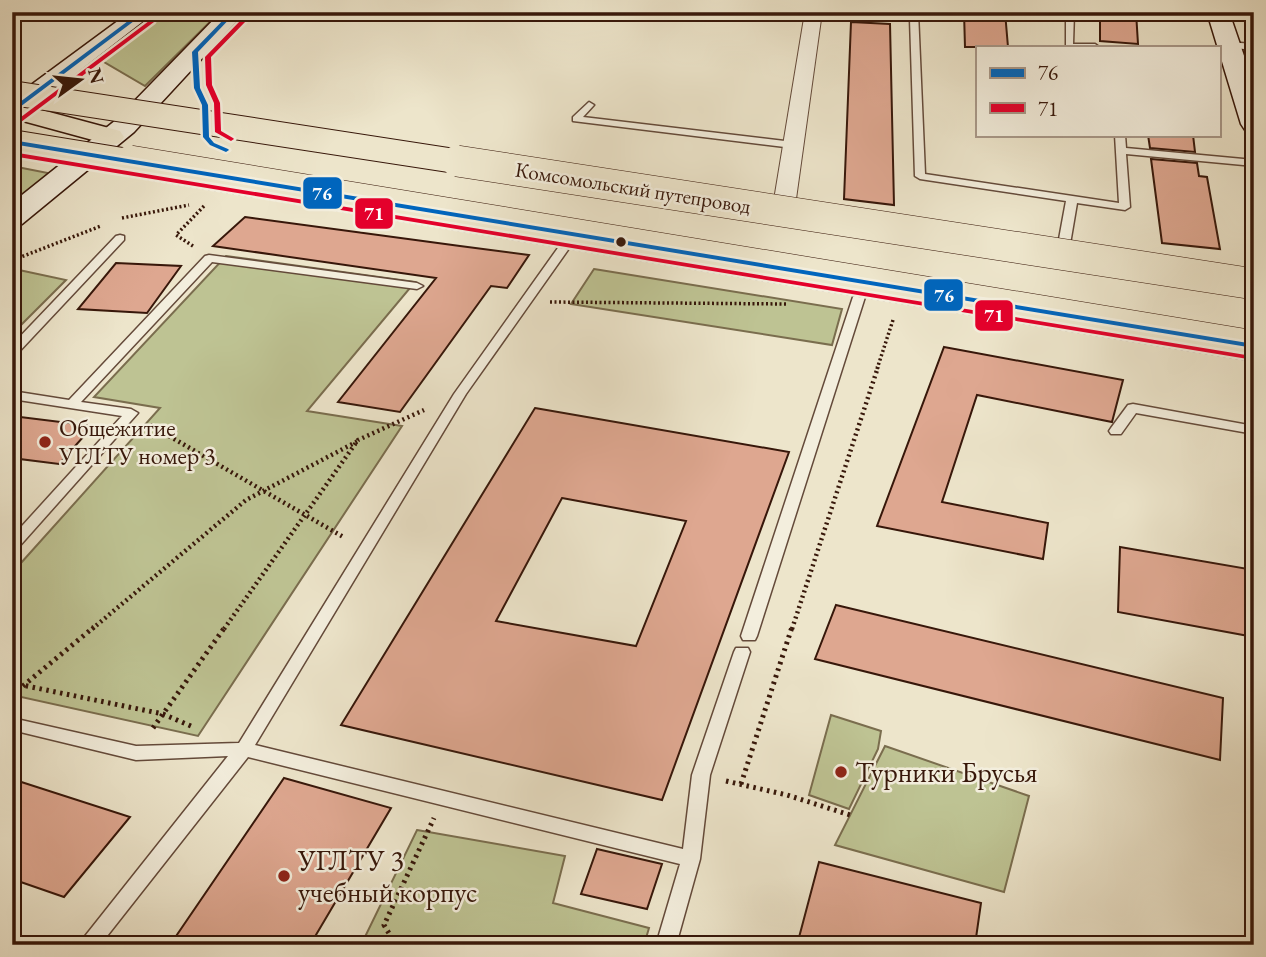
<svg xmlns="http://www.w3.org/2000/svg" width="1266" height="957" font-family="'EB Garamond',serif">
<rect width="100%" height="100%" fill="#ede5cb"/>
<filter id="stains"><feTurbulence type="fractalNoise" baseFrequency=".00286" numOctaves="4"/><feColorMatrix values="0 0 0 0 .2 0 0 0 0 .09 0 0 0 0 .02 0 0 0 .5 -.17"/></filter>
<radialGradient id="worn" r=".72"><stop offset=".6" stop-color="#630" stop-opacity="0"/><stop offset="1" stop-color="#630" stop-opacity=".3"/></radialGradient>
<path fill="#bec393" stroke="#7a6d4e" stroke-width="2" d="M156,12H220L145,86L99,59Z
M12,166L53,174L12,206Z
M226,256L415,282L307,411L402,426L198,736L12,695V573L160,408L94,397Z
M594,269L842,309L832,345L571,304Z
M19,270L66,280L12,334V276Z
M831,715L881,731L878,749L849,809L809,795Z
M885,746L1029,796L1004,892L835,845Z
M417,830L565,856L553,903L649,928L644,945H361Z"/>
<path fill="#dea790" stroke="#37170a" stroke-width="2" fill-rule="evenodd" d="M964,12H1005L1008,47H965Z
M1100,12H1136L1138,44L1100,41Z
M851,22L890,24L894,205L844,199Z
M1148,135H1193L1195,152L1150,148Z
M1151,159L1197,163L1199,176L1207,177L1220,249L1162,243Z
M245,217L460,246L529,255L507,288L491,286L400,412L338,402L436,278L213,246Z
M116,263L181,266L147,313L78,309Z
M944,347L1123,380L1112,422L977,395L942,502L1048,523L1043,559L877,526Z
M535,408L789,452L662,800L341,725ZM562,498L686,521L636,646L496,621Z
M12,416L93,426L59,464L12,458Z
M1120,547L1254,570V637L1118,612Z
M836,605L1223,698L1220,760L815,659Z
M284,778L391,808L310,945H170Z
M12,779L130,817L64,897L12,879Z
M597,849L662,864L647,909L581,894Z
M819,862L981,903L975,945H797Z"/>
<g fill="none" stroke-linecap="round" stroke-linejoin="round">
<defs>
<path id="lane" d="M810,12L910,14V12H918L925,174L1119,203L1115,135H1125L1126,148L1254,160V166L1126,154L1130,207L1125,210L1077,203L1069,250L1063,253L1059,252L1057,250L1066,201L920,179L915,176L910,19L814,14Z
M1066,12H1074L1073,44H1095L1099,47H1066Z
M1227,42L1254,44V50L1224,47V43Z
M589,102L594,105L583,117L793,142L798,145L793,148L573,121V117Z
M120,235L124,236V240L16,355L12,356V345L116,236Z
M564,244L570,247L466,394L255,745L683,849L692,775L734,652L736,648H748L750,652L710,775L700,859L676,945H656L680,864L248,757L100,945H78L228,756L136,760L12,730V718L136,746L239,743L454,394L560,245Z
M209,255L417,283L423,286L417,289L212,262L81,402L131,409L138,413L17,549L12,551V537L122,416L12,399V391L69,400L205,256Z
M859,294L865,297L757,636L755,640H743L741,636L853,297Z
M1133,404L1254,426V434L1136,413L1121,434H1111L1109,431L1111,428L1128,405Z"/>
<path id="street" d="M805,12H822L795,206L792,211H776L773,206Z"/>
<path id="secondary" d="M130,12H155L21,116L12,119V99Z
M221,12H245L134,132L22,224L12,227V203L116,120Z
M1207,12H1229L1254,85V132L1245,130L1241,124Z"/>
<path id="primary" d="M12,102L120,131L124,137L120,143L111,145L12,118Z"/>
</defs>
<use href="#lane" stroke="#644a3a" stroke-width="3"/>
<use href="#street" stroke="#644a3a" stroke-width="2"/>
<use href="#secondary" stroke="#37170a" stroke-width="3"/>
<use href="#primary" stroke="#37170a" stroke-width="3"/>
<path stroke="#37170a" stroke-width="3.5" stroke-dasharray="2 2.5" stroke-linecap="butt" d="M122,218L189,205
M193,246L176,235L205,205
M12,265L21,257L101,226
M550,302L786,304
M877,369L893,320"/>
<path stroke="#37170a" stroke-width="4.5" stroke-dasharray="2 3.5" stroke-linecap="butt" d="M150,425L345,538
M92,629L246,500L358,441
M224,629L358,440L424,410
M792,629L878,367"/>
<path stroke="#37170a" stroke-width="5" stroke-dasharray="2.5 4.5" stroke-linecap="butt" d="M12,683L163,714L191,726
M12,695L94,627
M153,728L225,627
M726,781L787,795L850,815
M741,784L792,627
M396,945L384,925L434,818"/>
<use href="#lane" fill="#f3eedd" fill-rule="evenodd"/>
<use href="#street" fill="#f3eedd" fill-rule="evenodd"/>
<use href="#secondary" fill="#f3eedd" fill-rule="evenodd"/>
<use href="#primary" fill="#ede5cb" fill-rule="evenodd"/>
<defs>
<path id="primary-bridge-far1" d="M12,93L468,163
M12,142L141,163"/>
<path id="primary-bridge" d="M130,161L1254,346
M457,161L1254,284"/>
</defs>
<use href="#primary-bridge-far1" stroke="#37170a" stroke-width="26" stroke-linecap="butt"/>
<use href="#primary-bridge" stroke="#37170a" stroke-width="32" stroke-linecap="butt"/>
<use href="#primary-bridge-far1" stroke="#ede5cb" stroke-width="24"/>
<use href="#primary-bridge" stroke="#ede5cb" stroke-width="31"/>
<defs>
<path id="bus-1" d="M140,12H146L12,113V108Z
M231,12H236L198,52L200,88L208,105L209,137L214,143L228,149L229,150L226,152L210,145L203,137L202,105L194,88L192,52Z
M12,140L1254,344V348L12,144Z"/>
<path id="bus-2" d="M241,20L246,21L211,57L212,85L220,103L221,131L233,138L234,139L231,141L215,132L214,103L206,85L205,57Z
M149,21L154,22L21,122H17V120Z
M12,152L1252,356H1254V360L12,156Z"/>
</defs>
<use href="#bus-1" stroke="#f3eedd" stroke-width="5"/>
<use href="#bus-2" stroke="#f3eedd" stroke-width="5"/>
<use href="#bus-1" fill="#0065bd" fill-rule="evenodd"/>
<use href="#bus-2" fill="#e4002b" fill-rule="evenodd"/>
</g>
<circle fill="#37170a" stroke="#f3eedd" stroke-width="2.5" cx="621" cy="242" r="6"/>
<g fill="#8f2418" stroke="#f3eedd" stroke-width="2.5">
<circle cx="45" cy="442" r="7"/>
<circle cx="841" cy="772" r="7"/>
<circle cx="284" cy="876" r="7"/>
</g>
<g text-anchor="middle" stroke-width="5" stroke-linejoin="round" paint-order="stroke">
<g font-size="21" fill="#37170a" stroke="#f3eedd">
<text transform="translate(633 188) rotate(9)" y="7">Комсомольский путепровод</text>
</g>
<g font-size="24" fill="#37170a" stroke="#f3eedd" text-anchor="start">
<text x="59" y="436">Общежитие<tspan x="59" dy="28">УГЛТУ номер 3</tspan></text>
</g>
<g font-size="28" fill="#37170a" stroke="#f3eedd" text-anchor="start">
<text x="855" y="782">Турники Брусья</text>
<text x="298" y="870">УГЛТУ 3<tspan x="298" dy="32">учебный корпус</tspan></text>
</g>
</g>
<g stroke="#f3eedd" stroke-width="2.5">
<rect x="302" y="176" width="41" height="34" rx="7" fill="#0065bd"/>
<rect x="354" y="197" width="40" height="33" rx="7" fill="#e4002b"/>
<rect x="923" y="278" width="41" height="34" rx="7" fill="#0065bd"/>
<rect x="974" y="299" width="40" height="33" rx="7" fill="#e4002b"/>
</g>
<g font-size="19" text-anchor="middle" font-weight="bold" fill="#fff">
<text x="322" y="200">76</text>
<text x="374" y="220">71</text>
<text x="944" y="302">76</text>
<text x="994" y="322">71</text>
</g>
<rect width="1266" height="957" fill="none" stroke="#ede5cb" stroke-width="42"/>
<rect x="14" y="14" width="1238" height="929" fill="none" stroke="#37170a" stroke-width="3.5"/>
<rect x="21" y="21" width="1224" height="915" fill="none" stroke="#37170a" stroke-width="2"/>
<rect x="976" y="46" width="245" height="91" fill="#f3eedd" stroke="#a89889" stroke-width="2"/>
<rect x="990" y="68" width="35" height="10" fill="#0065bd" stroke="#a89889" stroke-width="2"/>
<text x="1038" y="80" font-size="21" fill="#37170a">76</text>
<rect x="990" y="103" width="35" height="10" fill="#e4002b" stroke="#a89889" stroke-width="2"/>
<text x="1038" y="116" font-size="21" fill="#37170a">71</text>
<g transform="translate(80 80) rotate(75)" stroke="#f3eedd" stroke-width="5" paint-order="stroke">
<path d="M0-5L12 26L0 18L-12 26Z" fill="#37170a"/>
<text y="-10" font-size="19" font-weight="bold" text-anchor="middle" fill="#37170a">N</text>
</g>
<rect width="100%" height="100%" filter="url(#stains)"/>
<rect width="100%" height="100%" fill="url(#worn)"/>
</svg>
